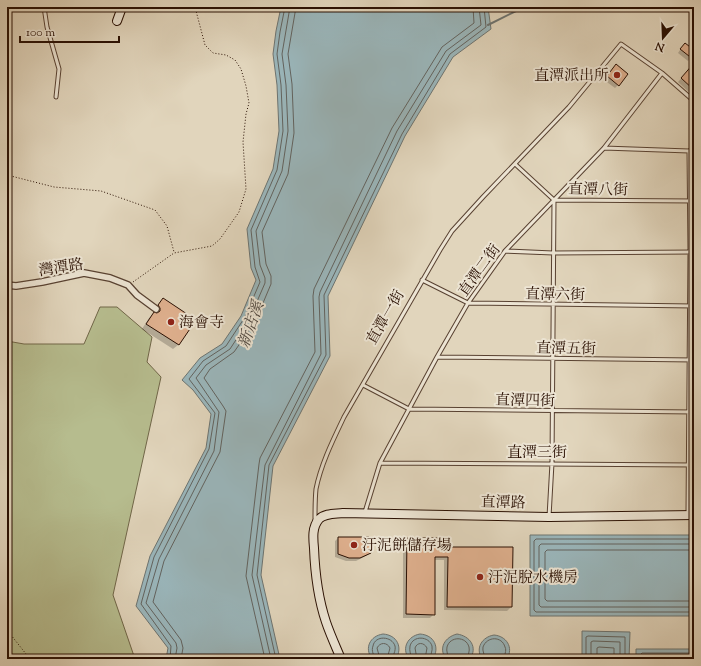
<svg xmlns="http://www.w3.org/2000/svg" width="701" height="666" font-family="'Sorts Mill Goudy','Noto Serif TC',serif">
<rect width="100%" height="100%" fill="#e1d5bc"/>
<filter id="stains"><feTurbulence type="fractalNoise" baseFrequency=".005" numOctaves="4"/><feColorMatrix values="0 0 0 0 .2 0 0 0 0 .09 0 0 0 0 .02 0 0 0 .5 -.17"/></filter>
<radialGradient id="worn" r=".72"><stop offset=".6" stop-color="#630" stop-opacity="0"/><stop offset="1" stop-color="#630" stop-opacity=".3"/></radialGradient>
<path fill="#b6bc8e" stroke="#706648" d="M100,307H117L152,337L147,362L161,377L113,595L135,659H7V341L24,344H84Z"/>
<path fill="#9ab6bb" stroke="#6d7471" d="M281,7H488L491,29L453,57L405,136L328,296L330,356L273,466L261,575L280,659H166L168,648L136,606L150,556L206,448L211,414L193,390L182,380L200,358L222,344L241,316L256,280L251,268L247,229L273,169L279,131L277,85L273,54L276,31Z
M530,535H694V616H530Z
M582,631L630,632L629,659H582Z
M383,634C397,635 403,647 396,659H372C364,648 370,636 383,634Z
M420,634C434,635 440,647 433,659H409C401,648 408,636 420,634Z
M457,634C470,636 478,647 470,659H446C438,648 445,637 457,634Z
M494,635C506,636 514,647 507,659H482C475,648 482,637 494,635Z
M636,649H694V659H636Z"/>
<path fill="#0003" d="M682,47L694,51V54L688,61L678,53Z
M694,64V89L690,93L678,82Z
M613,69L618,85L615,88L604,80Z
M163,300L194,320L178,345L173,349L142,329L149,318L154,314H157L154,311Z
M338,538L370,553L366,556L356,561H346L335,557V541Z
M407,539H446V548L511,607L507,611L444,610V560H434V614L430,618H403V543Z"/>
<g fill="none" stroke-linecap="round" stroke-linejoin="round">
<path stroke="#62635f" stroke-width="1" d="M694,539H536L534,541V610L536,612H694
M694,544H541L539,546V605L541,607H694
M694,550H547L545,552V599L547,601H694
M170,659L171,646L141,604L154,557L209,449L215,413L189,379L203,361L226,346L245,317L260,282L255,267L251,230L277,170L283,131L281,85L277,54L280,32L285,7
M175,659L177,648L176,643L146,603L159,559L214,451L219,412L196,378L206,365L230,349L249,320L265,283V278L260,265L256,231L282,171L288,131L286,85L282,54L290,7
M181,659L183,648L181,640L153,602L164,561L220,452L226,411L223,406L204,378L210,369L234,352L255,322L271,284V276L266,264L262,232L288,174L294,133L292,84L288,54L296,7
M265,659L246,576L259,464L260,458L315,352L313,296L314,289L392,128L442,47L474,23L473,7
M271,659L252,575L265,465L321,354L319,297L320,292L397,131L446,51L481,25L479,7
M276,659L257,575L269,465L326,355L324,295L402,134L450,54L486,27L484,7
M375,659C374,655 371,651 373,646C375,635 392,636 395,646C396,651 393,655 392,659
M380,659L377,648C380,642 387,642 390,648L387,659
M412,659C411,655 409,651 410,646C413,635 429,636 432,646C433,651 430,655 430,659
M417,659L415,648C417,642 424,642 427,648L425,659
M449,659C448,655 446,651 447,647C450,636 466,636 469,647C470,651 468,655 467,659
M485,659C485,655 482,651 483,647C487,636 502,636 505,647C507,651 504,655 504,659
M586,659V637L588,636L625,637V659
M591,659V642L593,641L620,642V659
M597,659V648L599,647L614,648V659
M640,659V655L642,653H694
M645,659L694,658"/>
<path stroke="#6d7471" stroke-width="2" d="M488,25L516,11L520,7"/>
</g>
<path fill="#deaf8d" stroke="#2a1003" d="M685,43L694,50V60L680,49Z
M694,63V90L681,78Z
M616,64L628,74L619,86L607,76Z
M163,298L196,320L179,345L146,324L154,312L157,313L160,311V308L158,305Z
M338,537H369L371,553L360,558H349L338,554Z
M407,538H447V547H513L512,607H447L448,557H435V615L406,614Z"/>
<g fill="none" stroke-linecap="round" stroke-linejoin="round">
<defs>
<path id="lane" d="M44,7L47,27L59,69L56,97
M604,148L689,151L694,148
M515,164L554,200L694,201
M505,251L553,253L694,252
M422,280L468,303L694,306
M437,357L694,360
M363,385L409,409L694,412
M380,463L694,465
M365,512L380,463L437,357L468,303L505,251L604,148L662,73
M688,514L690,252L689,151
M549,517L552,463L554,200
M315,520C315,510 315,499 316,489C321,464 333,440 344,417L440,250L452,231L483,197L569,107L621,44L662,73L694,101"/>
<path id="street" d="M7,285L16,286L42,282L84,273L110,278L128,285L137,295L156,309"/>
<path id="secondary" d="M117,21L121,10V7
M341,659C336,647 330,634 326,622C318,598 315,574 314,548C313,538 312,527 319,519C325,513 335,514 343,513L549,517L694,515"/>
</defs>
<use href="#lane" stroke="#584131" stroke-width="5"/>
<use href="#street" stroke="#584131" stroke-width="8"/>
<use href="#secondary" stroke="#2a1003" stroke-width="10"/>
<path stroke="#2a1003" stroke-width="1" stroke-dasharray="1 2" stroke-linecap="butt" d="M7,175L54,187L101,191L155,210L167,226L174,252
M133,282L174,253L212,246L220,239L239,212L246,189L243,142L246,114L249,103L246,86L241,69L235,60L226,55L213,53L205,45L195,7
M7,630L30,659"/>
<use href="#lane" stroke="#ece4d3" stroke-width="3"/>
<use href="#street" stroke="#ece4d3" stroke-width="5.5"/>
<use href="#secondary" stroke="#ece4d3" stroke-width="8"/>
</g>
<g fill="#8f2418" stroke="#ece4d3" stroke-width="1.5">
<circle cx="617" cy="75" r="4"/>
<circle cx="171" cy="322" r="4"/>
<circle cx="354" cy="545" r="4"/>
<circle cx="480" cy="577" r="4"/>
</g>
<g text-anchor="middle" stroke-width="4" stroke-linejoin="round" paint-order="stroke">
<g font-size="15" fill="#2a1003" stroke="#ece4d3" text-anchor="start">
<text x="609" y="80" text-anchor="end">直潭派出所</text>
<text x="179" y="327">海會寺</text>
<text x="362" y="550">汙泥餅儲存場</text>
<text x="488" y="582">汙泥脫水機房</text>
</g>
<g font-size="15" fill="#2a1003" stroke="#ece4d3">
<text transform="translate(598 189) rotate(1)" y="5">直潭八街</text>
<text transform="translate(61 267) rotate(-9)" y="5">灣潭路</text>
<text transform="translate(479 270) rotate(-54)" y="5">直潭二街</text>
<text transform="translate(555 294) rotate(1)" y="5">直潭六街</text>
<text transform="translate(385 317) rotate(-60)" y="5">直潭一街</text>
<text transform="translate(566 348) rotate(1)" y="5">直潭五街</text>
<text transform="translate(525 400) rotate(1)" y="5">直潭四街</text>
<text x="537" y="457">直潭三街</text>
<text transform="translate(503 502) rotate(1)" y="5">直潭路</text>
</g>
<g font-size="16" font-style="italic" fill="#514a43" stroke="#ece4d3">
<text transform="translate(250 324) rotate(-71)" y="6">新店溪</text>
</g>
</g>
<rect width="701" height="666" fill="none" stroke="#e1d5bc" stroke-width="24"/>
<rect x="8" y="8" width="685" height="650" fill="none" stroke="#2a1003" stroke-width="2"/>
<rect x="12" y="12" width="677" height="642" fill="none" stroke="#2a1003"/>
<g transform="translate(663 38) rotate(199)" stroke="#ece4d3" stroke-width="3" paint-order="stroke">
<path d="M0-3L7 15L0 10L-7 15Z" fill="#2a1003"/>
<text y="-6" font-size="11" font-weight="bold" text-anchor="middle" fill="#2a1003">N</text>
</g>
<path d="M20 36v6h99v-6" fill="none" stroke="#2a1003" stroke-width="2"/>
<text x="26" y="36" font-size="12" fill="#2a1003" stroke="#ece4d3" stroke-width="3" paint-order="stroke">100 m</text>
<rect width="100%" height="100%" filter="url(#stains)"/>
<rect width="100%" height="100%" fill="url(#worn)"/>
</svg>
